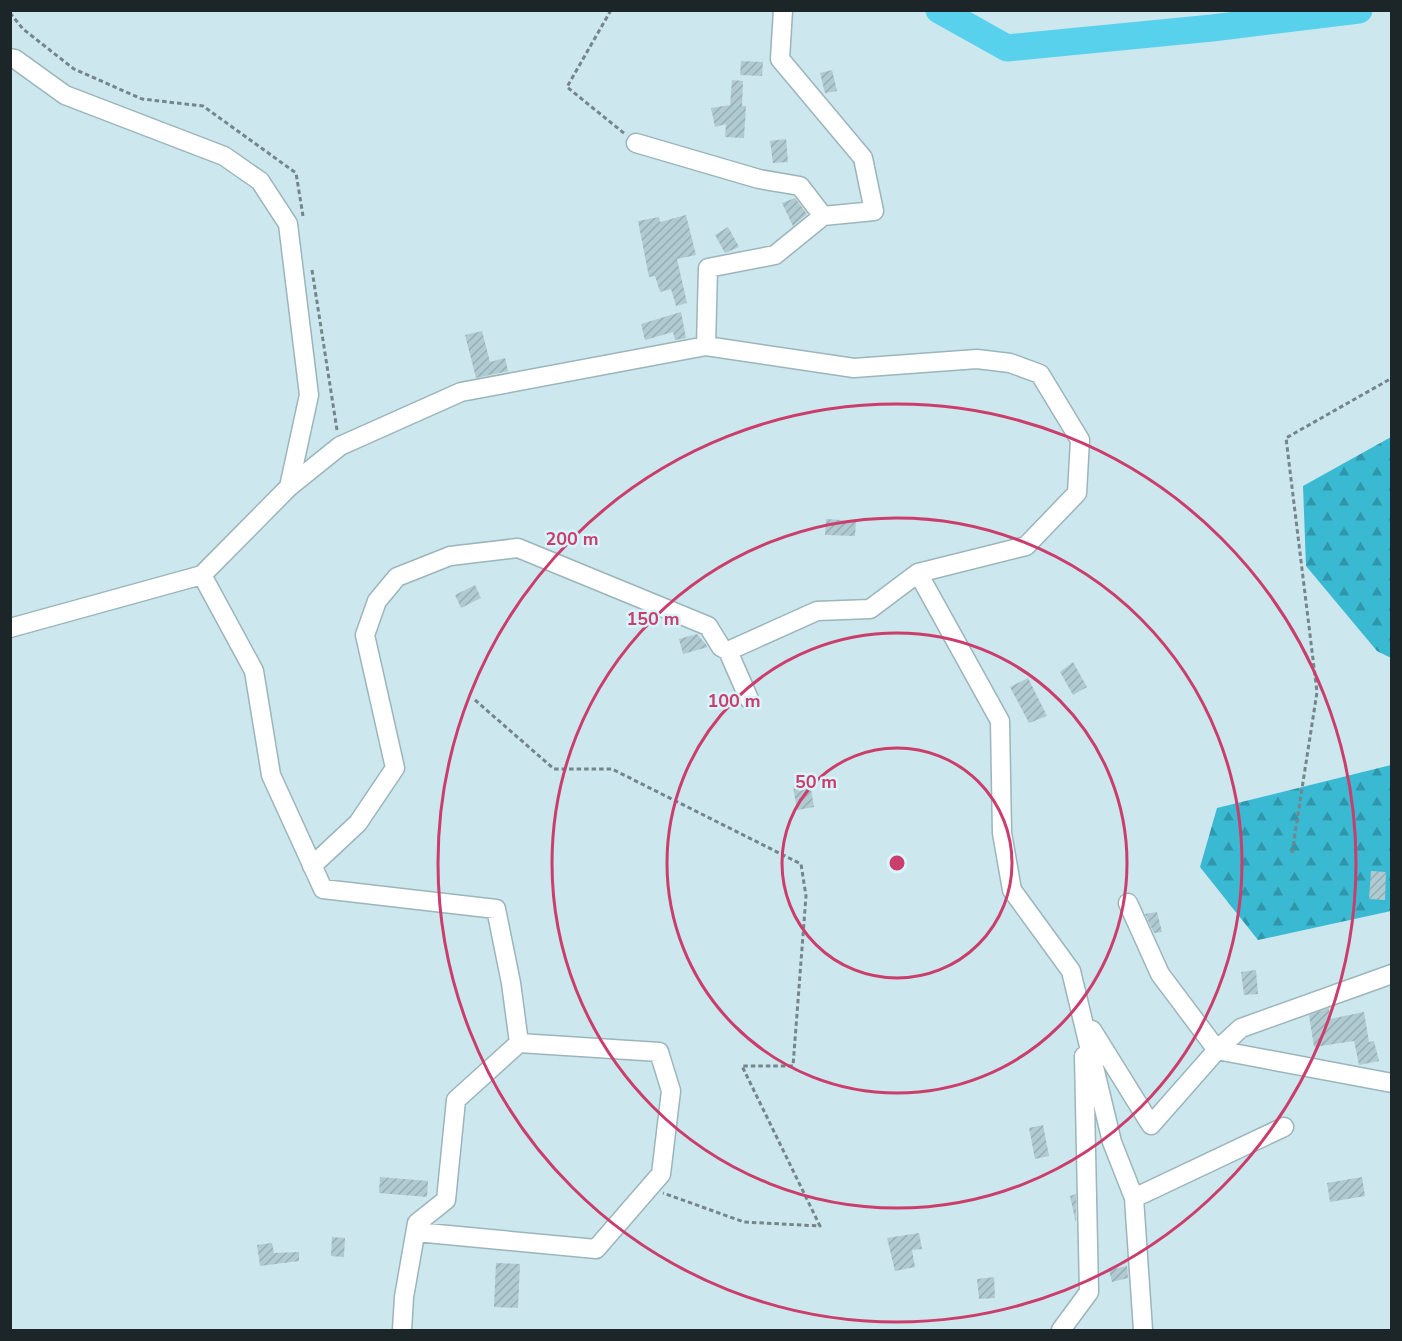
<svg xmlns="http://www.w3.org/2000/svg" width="1402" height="1341" font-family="'Nunito Sans',sans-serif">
<defs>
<pattern id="forest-firs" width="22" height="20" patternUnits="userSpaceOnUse" patternTransform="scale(1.5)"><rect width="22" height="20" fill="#3ab9d3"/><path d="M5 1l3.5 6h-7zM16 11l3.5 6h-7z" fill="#3096ab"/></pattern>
<pattern id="building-hatch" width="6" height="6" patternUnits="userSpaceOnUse" patternTransform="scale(1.5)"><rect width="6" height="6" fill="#b0cad1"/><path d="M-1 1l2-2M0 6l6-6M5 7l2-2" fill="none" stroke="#97adb3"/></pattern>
</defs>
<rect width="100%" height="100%" fill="#cce7ee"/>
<path fill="url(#forest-firs)" d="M1391,437V658L1377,651L1306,566L1303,486Z
M1391,765V911L1258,940L1200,867L1217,808Z"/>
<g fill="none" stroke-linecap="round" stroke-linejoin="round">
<path stroke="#58d1ec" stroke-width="27" d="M939,10L1007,48L1212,28L1359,10"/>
</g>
<path fill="url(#building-hatch)" d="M741,61L763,62L762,76L740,75Z
M832,70L837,91L825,93L820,73Z
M732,80L743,81L742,106H746L744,138L725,137L726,124L715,127L711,108L730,105Z
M786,139L788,162L773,163L770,141Z
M795,198L807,214L793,226L782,203Z
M686,215L696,255L677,259L687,303L676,306L671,289L660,292L655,276L649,277L638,221L659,217L660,222Z
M728,227L739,247L725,253L715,235Z
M681,312L686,338L675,340L673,332L645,340L641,324Z
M482,331L490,362L505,358L508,371L476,378L465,335Z
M826,519L856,521L855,536L825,535Z
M475,585L481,598L461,608L455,595Z
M697,634L708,647L683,654L679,639Z
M1073,662L1087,687L1073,695L1060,672Z
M1028,678L1047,716L1029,723L1010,687Z
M810,783L814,807L797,810L793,786Z
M1371,871L1386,872L1385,900L1369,899Z
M1157,912L1162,932L1154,933L1145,914Z
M1256,970L1258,994L1244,995L1241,972Z
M1329,1008L1330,1019L1364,1012L1369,1042L1374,1041L1379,1061L1359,1065L1354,1041L1314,1047L1309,1015Z
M1043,1125L1049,1156L1035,1159L1029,1128Z
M380,1177L428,1181L427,1197L379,1193Z
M1362,1177L1365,1196L1330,1202L1327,1183Z
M1076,1194V1223L1070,1196Z
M919,1233L922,1249L912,1250L915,1267L895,1271L887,1238Z
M332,1237L345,1238L344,1257L331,1256Z
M272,1243L274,1253L299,1252V1261L260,1266L257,1245Z
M496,1263L520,1264L518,1308L494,1307Z
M1127,1266L1128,1278L1112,1282L1109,1270Z
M994,1277L995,1298L979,1299L977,1279Z"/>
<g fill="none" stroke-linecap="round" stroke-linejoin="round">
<defs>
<path id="minor" d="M783,10L780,59L863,158L874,211L823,216
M10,58L15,59L65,95L224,156L260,181L288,224L309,395L289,487L202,575L254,671L271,775L323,889L496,909L511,983L519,1043L456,1100L446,1200L417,1223L404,1297L402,1330
M636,143L759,179L800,186L823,216L775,255L708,268L706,346L854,368L977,359L1010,363L1040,374L1080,440L1077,493L1026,546L918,573
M289,487L340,446L461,392L706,346
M10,628L202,575
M749,699L728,651L817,611L870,609L918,573L1000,721L1002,833L1012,890L1071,971L1112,1142L1134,1198L1143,1330
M312,866L358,823L395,768L365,635L377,601L397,577L450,556L518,548L708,626L721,647L728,651
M1128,903L1160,974L1217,1050L1241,1028L1392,974
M1092,1030L1151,1125L1217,1050L1392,1083
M1134,1198L1284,1127
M416,1232L596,1249L661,1174L671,1091L659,1052L519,1043
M1061,1330L1089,1292L1084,1056"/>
</defs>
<use href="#minor" stroke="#9bb5bb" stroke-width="21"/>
<path stroke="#74868b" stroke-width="3" stroke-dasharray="4.5 3" stroke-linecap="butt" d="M611,10L567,87L625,134
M10,13L23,29L74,69L142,99L203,106L296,173L303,216
M312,270L337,430
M475,700L554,769H612L801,864L806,896L793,1066H742L820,1226L744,1222L663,1193
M1292,853L1317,692L1286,438L1392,378"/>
<use href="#minor" stroke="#fff" stroke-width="18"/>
</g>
<g fill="none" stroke="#cb3e6c" stroke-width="3">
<circle cx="897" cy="863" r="115"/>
<circle cx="897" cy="863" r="230"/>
<circle cx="897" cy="863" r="345"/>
<circle cx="897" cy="863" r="459"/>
</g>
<circle cx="897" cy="863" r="9" fill="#cb3e6c" stroke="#d9f4fb" stroke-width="3"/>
<g font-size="18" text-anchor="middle" font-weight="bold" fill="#cb3e6c" stroke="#d9f4fb" stroke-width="5" stroke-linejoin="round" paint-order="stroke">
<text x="572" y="545">200 m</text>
<text x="653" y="625">150 m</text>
<text x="734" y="707">100 m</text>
<text x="816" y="788">50 m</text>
</g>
<rect width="1402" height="1341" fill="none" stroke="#1c2629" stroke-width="24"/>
</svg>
